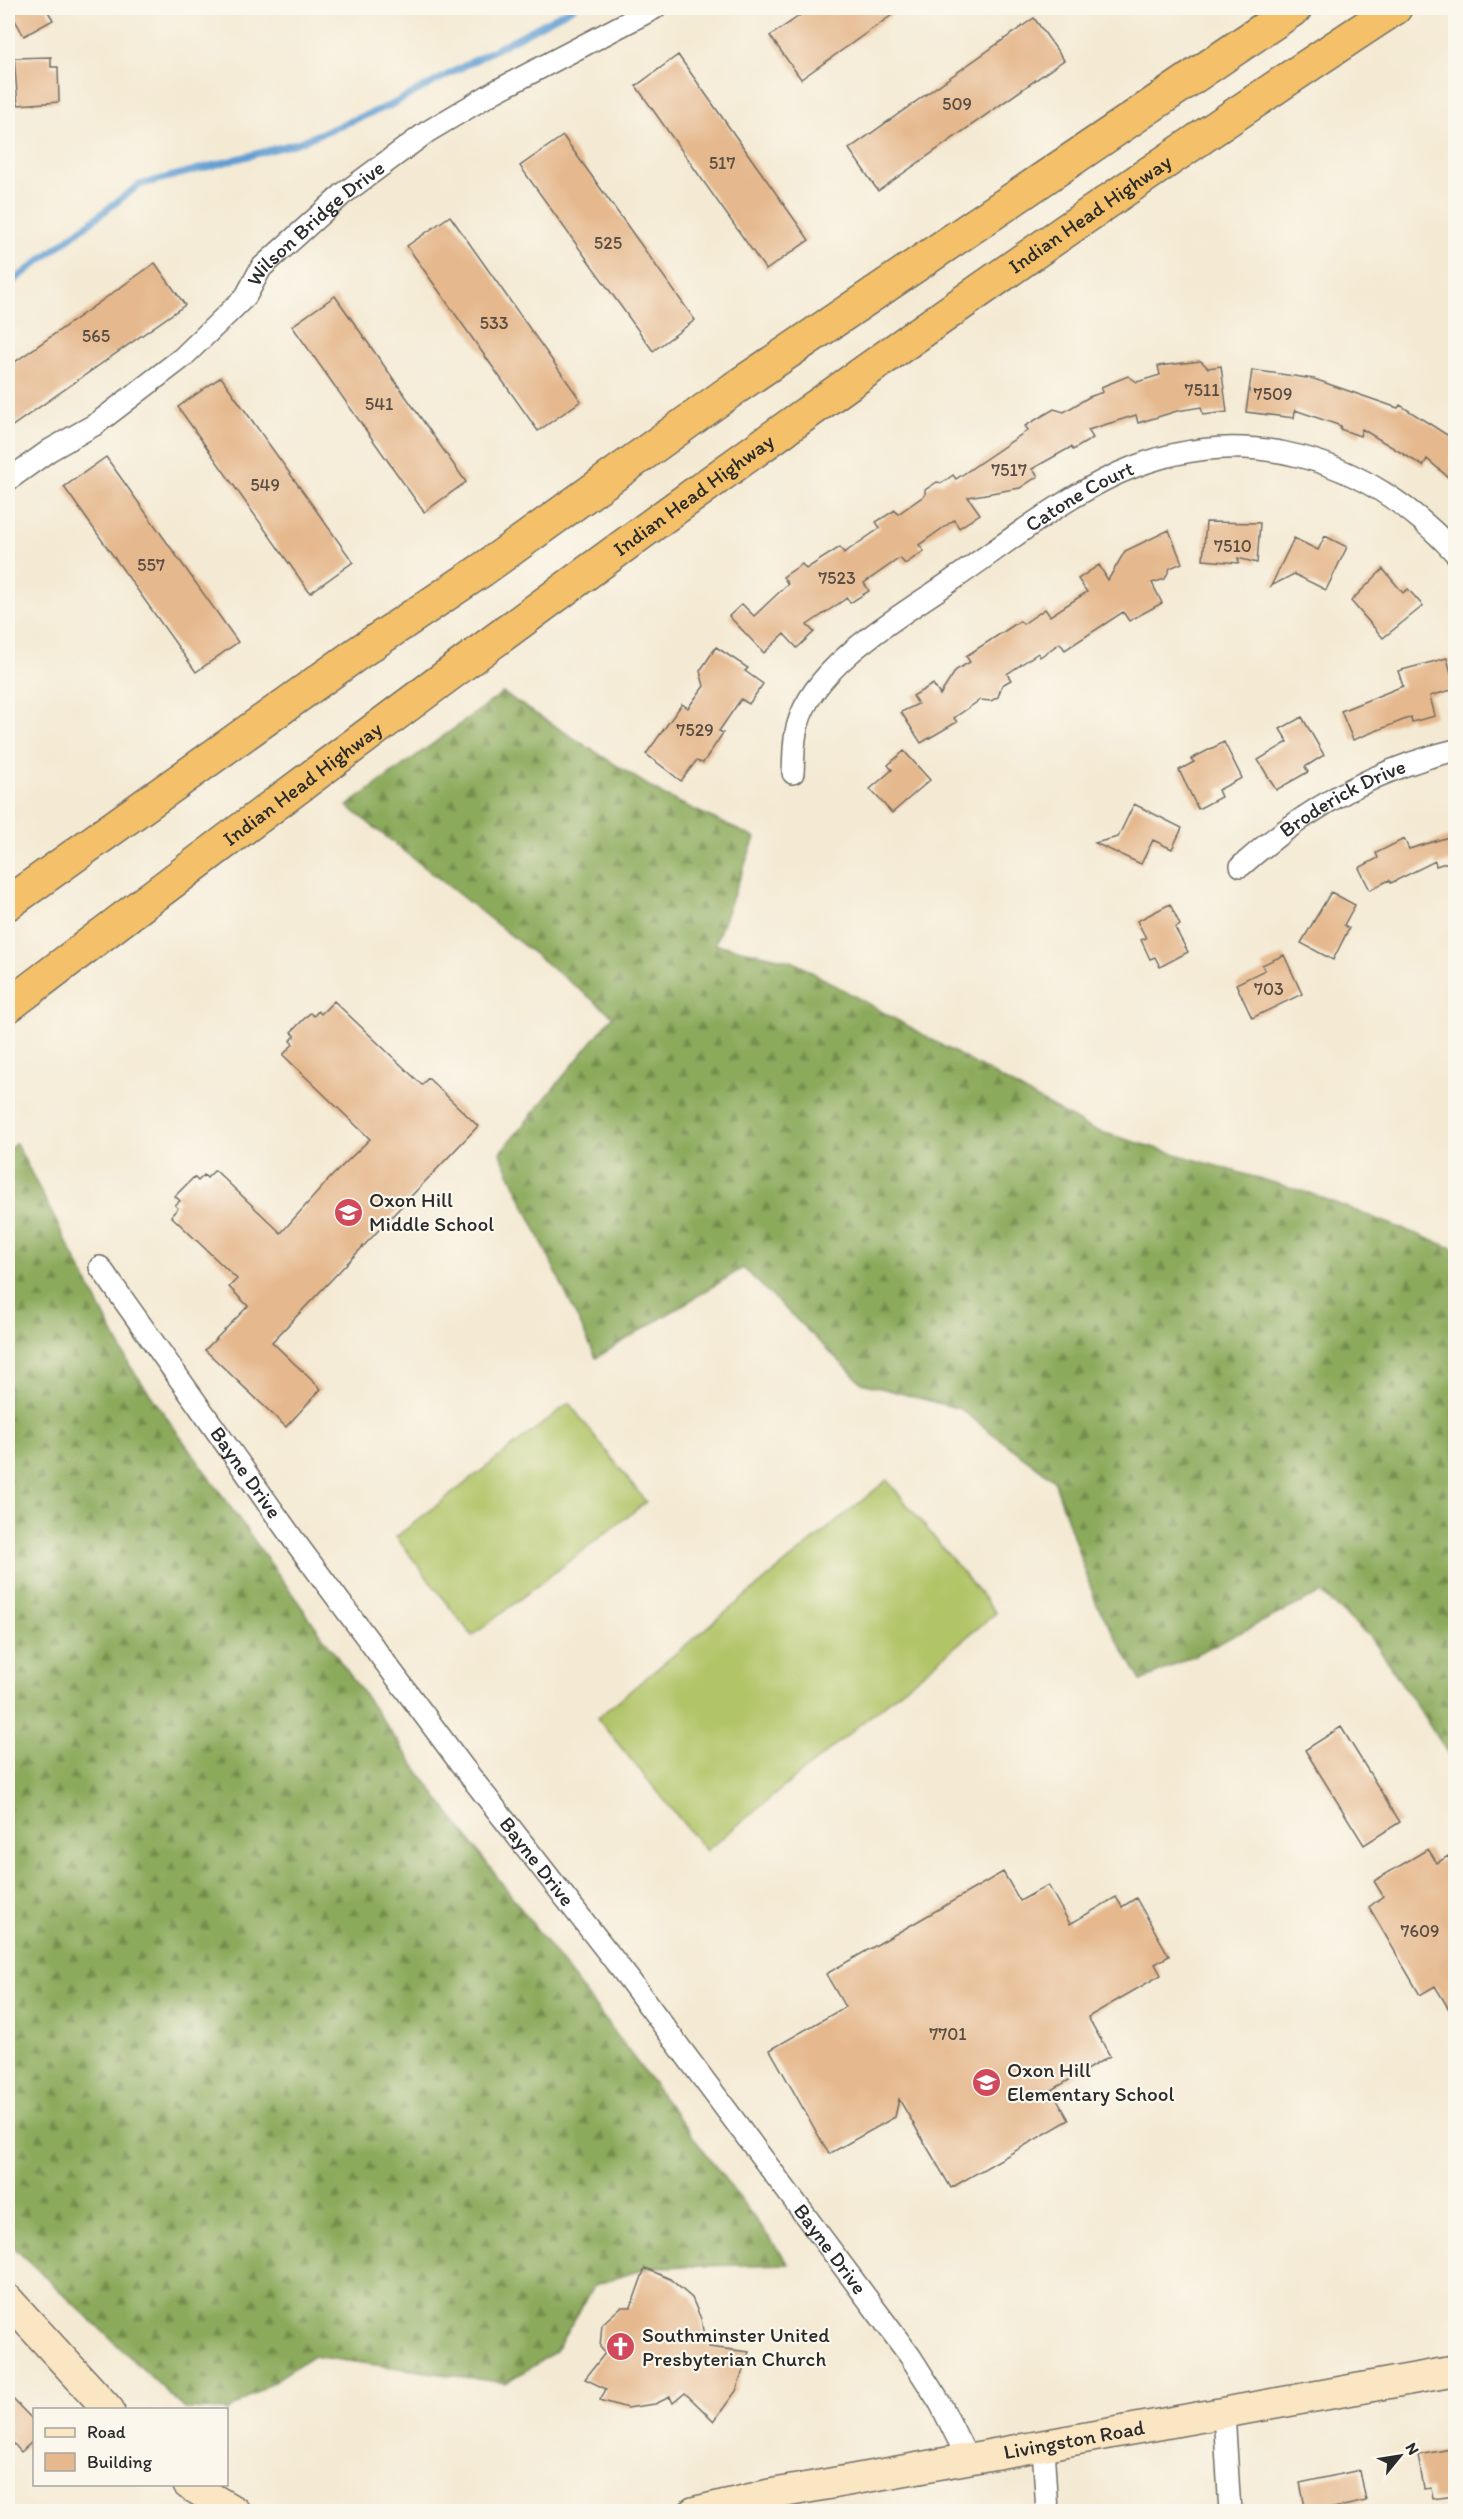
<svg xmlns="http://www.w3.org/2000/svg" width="1463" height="2519" font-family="Itim,sans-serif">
<defs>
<pattern id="forest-firs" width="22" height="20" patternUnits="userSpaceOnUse" patternTransform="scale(1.5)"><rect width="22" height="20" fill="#8caa5c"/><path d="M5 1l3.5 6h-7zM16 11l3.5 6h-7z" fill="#738b4c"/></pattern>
</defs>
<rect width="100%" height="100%" fill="#fbf7ec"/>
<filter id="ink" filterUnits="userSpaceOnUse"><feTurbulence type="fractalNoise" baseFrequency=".0167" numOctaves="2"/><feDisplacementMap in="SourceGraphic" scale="12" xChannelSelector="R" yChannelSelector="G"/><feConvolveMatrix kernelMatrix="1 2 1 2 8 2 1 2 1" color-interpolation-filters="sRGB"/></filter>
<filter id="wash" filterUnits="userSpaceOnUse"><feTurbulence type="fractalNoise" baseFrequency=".008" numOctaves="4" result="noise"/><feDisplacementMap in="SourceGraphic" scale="24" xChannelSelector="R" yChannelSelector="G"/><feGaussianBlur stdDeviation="1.35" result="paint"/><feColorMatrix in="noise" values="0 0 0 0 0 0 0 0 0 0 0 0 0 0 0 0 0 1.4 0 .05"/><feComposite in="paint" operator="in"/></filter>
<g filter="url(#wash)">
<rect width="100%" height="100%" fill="#f4ead4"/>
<path fill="url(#forest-firs)" stroke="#5c6a44" stroke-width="1.5" d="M503,693L663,795L755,838L715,944L792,961L1091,1129L1312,1194L1455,1249V1764L1373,1640L1321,1593L1141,1681L1096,1603L1054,1480L960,1409L862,1383L743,1268L596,1358L500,1153L613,1016L347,806Z
M16,1143L130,1366L437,1797L789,2264L650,2267L595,2285L555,2352L506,2383L312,2356L227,2412L226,2410L185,2409L8,2242V1150Z"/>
<path fill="#b1c468" stroke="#6e784a" stroke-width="1.5" d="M569,1403L646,1502L472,1636L396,1537Z
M887,1480L996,1613L706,1851L597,1718Z"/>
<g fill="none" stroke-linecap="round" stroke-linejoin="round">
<path stroke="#629ed2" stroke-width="7" d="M8,285L139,185L297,143L391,105L573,8"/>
</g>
<g id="blocks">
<path fill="#e5b88d" d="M8,8H46L53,20L24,36Z
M811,8H902L801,79L770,36Z
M1034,18L1064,60L878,191L849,149Z
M678,55L809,240L766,270L636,86Z
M51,57V67H58L59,102L18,105L14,58Z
M563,136L695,320L653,351L520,166Z
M450,216L581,401L538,431L407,246Z
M155,263L185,305L8,429V367Z
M335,296L466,482L424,512L292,326Z
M1201,361L1208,368L1221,366L1227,412L1203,415L1201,407L1177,411L1138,423L1136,415L1088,430L1093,438L1073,450L1071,447L1032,469L1038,476L1020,488L968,497L980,514L959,528L954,520L919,545L924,551L905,564L900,558L864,583L869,591L850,603L847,598L807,625L814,632L797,648L784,634L764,653L729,616L742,604L754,616L788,584L783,577L802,564L806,569L840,547L844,553L880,528L876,522L895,510L898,514L925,495V490L937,482L942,483L953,475L956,479L1028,430L1025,426L1054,409L1064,412L1089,397L1103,392L1101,387L1128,376L1137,382L1160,375L1158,366Z
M1252,370L1314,379L1398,408L1400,405L1455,440V483L1427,459L1423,466L1362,429L1360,436L1340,429L1341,426L1295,410L1294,418L1246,412Z
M221,377L353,562L310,593L178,407Z
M106,457L238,642L196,672L64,487Z
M1206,522L1260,523L1257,563L1238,558L1239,563L1203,560Z
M1169,530L1182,563L1170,568L1165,579L1152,583L1162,603L1129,621L1123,612L1065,650L1060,643L1040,657L1038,653L1007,674L1011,680L1002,685L998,697L991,701L980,700L954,718L957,722L921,743L901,712L918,704L913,696L933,684L940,695L956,670L970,662L966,656L1020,621L1023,624L1045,609L1050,616L1087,592L1078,579L1099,565L1108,580L1125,551Z
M1325,536L1347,547L1326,590L1294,574L1271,586L1294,538L1318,550Z
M1383,569L1403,593L1408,589L1423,606L1383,638L1351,601Z
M716,647L748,668L745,671L763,684L749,704L741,699L719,731L723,733L703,763L696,761L681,781L646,754L682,704L688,708L704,686L700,671Z
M1447,658L1455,689L1430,696L1435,716L1412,722L1411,717L1353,740L1341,711L1403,686L1398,671Z
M1302,717L1324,755L1305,767L1308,772L1276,790L1258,760L1288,742L1280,729Z
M1224,742L1242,778L1218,790L1221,797L1198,809L1179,770L1194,762L1191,759Z
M904,751L930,780L892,813L870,789L892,770L888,765Z
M1134,804L1182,828L1172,849L1153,840L1141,864L1095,843L1118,837Z
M1455,835V860L1436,866L1435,861L1391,883L1389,880L1370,890L1359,868L1378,858L1376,853L1404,839L1409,849Z
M1331,892L1355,905L1344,925L1349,928L1333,960L1301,943Z
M1170,904L1180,925L1175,928L1188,952L1160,967L1155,957L1150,959L1141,940L1146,938L1137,921Z
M1284,955L1302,994L1252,1018L1236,984L1265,970L1262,965Z
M334,1001L422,1085L428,1078L478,1126L272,1342L321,1389L286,1427L205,1350L248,1306L229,1287L237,1279L171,1216L178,1208L175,1205L180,1201L175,1196L194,1177L198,1181L204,1175L207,1178L215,1170L281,1233L332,1176L370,1139L283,1055L293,1044L290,1041L295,1036L291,1032L310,1013L314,1016L318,1011L321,1014Z
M1341,1727L1400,1822L1364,1845L1305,1750Z
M1428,1849L1437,1863L1448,1856L1455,1869V2019L1435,1986L1420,1995L1369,1907L1383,1896L1374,1881Z
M1003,1872L1020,1901L1048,1885L1070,1924L1116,1897L1122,1907L1136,1898L1169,1956L1155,1964L1161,1975L1088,2017L1110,2056L1052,2090L1069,2120L951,2188L899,2099L895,2117L829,2154L770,2050L845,2007L826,1974Z
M645,2268L670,2279L692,2298L701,2319L704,2336H710L709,2347L749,2352L736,2391L714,2421L685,2393L673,2403L670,2397L655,2404L627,2408L600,2400L606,2389L585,2379L605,2353L600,2347L602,2324L621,2307H631Z
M8,2394L34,2421V2440L21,2452L8,2437Z
M1451,2449L1455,2476V2484L1452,2485L1454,2496L1433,2499L1431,2488L1424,2489L1418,2455Z
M1360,2470L1366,2501L1320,2511V2508L1306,2511L1300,2483Z"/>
</g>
</g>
<g filter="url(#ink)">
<use href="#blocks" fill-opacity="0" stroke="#716e66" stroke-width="1.5"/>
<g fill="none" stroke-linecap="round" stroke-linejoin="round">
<defs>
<g id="minor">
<path id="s1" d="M8,480L50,450L96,424L182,358L246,296L261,268L343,194L427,132L496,91L655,8"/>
<path id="s2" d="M793,773C794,757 793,739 798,724C815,663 903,615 951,581C1004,545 1061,499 1119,473C1242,418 1368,457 1456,554"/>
<path id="s3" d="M1241,866C1303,811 1374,769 1456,750"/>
<path id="s4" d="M100,1267L293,1539L463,1767L628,1978L910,2356L940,2403L968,2459"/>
<path d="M1224,2413L1230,2512"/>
<path d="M1043,2446L1047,2512"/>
</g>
<g id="secondary">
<path d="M8,2300L109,2410"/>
<path d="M188,2484L235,2512"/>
<path id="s5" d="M694,2512L767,2495L1456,2371"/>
</g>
<g id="trunk">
<path d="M8,903L358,653L482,570L735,388L1295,8"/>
<path id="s6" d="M8,1006C461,662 919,321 1395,8"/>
</g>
</defs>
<use href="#minor" stroke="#716e66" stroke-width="24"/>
<use href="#secondary" stroke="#716e66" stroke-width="33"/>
<use href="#trunk" stroke="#716e66" stroke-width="36"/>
<use href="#minor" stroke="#fff" stroke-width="21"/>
<use href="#secondary" stroke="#fbe6c3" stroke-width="30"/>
<use href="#trunk" stroke="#f4c16a" stroke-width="33"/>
</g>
</g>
<defs>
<symbol id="school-disc" viewBox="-11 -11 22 22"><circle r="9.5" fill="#d1495b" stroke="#fbf7ec"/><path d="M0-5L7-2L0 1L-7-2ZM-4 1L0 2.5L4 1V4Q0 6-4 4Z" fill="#fff"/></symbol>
<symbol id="church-disc" viewBox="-11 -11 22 22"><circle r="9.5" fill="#d1495b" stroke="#fbf7ec"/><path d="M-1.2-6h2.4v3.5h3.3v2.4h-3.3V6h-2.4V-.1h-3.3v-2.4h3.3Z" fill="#fff"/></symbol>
</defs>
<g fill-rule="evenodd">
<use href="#school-disc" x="332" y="1196" width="33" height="33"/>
<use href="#school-disc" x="970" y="2066" width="33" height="33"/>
<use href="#church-disc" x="604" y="2330" width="33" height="33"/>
</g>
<g text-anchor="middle" stroke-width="4.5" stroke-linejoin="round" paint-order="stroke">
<g font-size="18" fill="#5a4e44">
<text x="957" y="110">509</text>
<text x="722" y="169">517</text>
<text x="608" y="249">525</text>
<text x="494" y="329">533</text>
<text x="96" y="342">565</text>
<text x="1202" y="396">7511</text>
<text x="1273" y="400">7509</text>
<text x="379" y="410">541</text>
<text x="1009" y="476">7517</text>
<text x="265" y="491">549</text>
<text x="1233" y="552">7510</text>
<text x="151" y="571">557</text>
<text x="837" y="584">7523</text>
<text x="695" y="736">7529</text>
<text x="1269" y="995">703</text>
<text x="1420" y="1937">7609</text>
<text x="948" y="2040">7701</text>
</g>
<g font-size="21" fill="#2b2b2b" stroke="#fbf7ec">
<text dy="7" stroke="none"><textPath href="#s6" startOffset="1341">Indian Head Highway</textPath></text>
<text dy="7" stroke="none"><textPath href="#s1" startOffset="404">Wilson Bridge Drive</textPath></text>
<text dy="7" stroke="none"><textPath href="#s6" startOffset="855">Indian Head Highway</textPath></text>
<text dy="7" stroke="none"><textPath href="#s2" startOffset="417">Catone Court</textPath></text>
<text dy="7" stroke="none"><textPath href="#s6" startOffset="369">Indian Head Highway</textPath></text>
<text dy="7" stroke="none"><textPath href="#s3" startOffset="123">Broderick Drive</textPath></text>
<text dy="7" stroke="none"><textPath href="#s4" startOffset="252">Bayne Drive</textPath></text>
<text dy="7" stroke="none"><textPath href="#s4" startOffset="738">Bayne Drive</textPath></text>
<text dy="7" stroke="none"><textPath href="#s4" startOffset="1224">Bayne Drive</textPath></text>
<text dy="7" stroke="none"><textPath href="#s5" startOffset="387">Livingston Road</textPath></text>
</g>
<g font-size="21" fill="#2b2b2b" stroke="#fbf7ec" text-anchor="start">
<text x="369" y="1207">Oxon Hill<tspan x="369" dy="24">Middle School</tspan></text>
<text x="1007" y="2077">Oxon Hill<tspan x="1007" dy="24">Elementary School</tspan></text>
<text x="642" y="2342">Southminster United<tspan x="642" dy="24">Presbyterian Church</tspan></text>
</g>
</g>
<rect width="1463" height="2519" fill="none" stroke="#fbf7ec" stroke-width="30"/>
<rect x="33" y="2408" width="195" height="78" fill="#fbf7ec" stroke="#a8a59f" stroke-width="1.5"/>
<rect x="45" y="2428" width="30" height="9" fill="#fbe6c3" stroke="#a8a59f" stroke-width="1.5"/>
<text x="87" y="2438" font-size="18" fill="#2b2b2b">Road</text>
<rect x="45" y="2453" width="30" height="18" fill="#e5b88d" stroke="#a8a59f" stroke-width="1.5"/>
<text x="87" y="2468" font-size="18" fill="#2b2b2b">Building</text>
<g transform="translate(1400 2456) rotate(60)" stroke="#fbf7ec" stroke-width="4.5" paint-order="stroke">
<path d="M0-4.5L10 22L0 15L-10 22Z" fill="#2b2b2b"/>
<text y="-9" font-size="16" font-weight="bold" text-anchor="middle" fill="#2b2b2b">N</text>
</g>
</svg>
